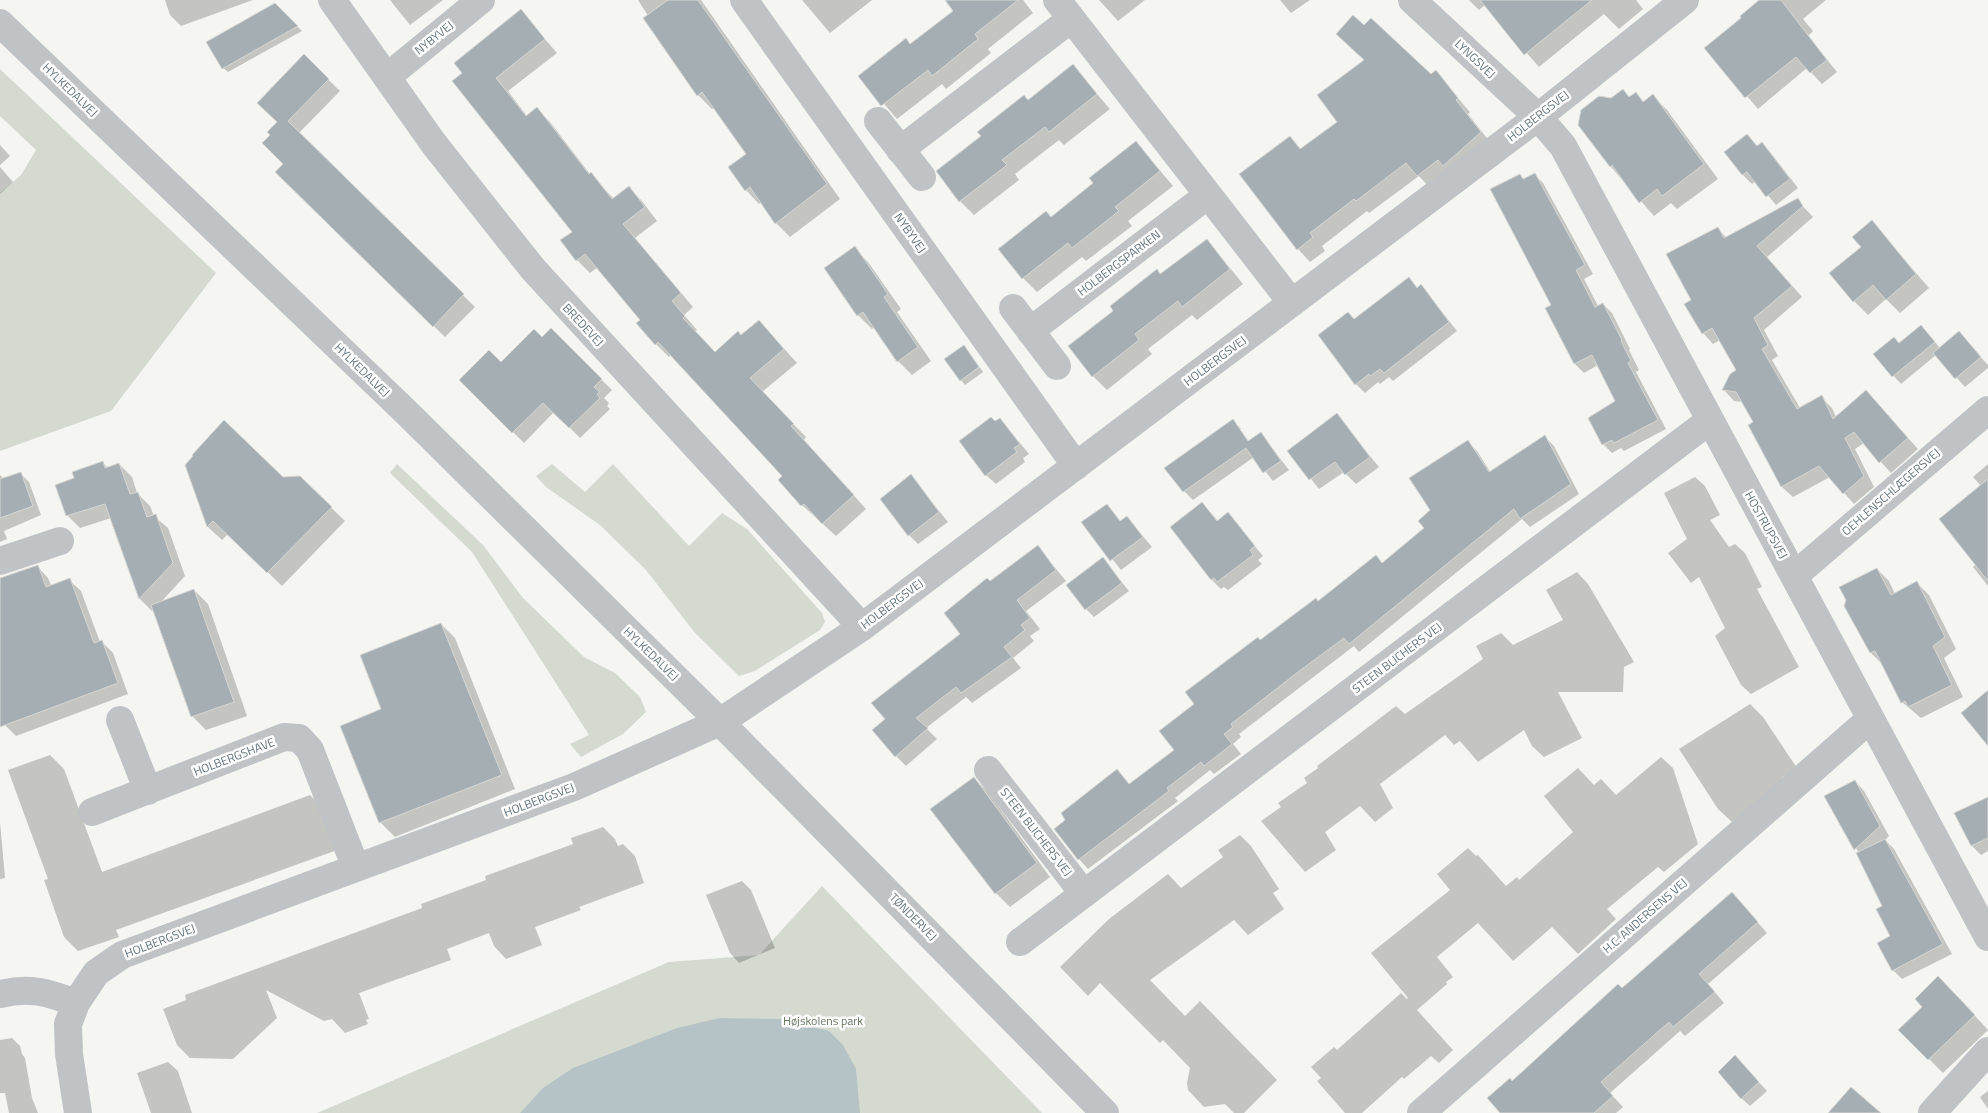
<svg xmlns="http://www.w3.org/2000/svg" width="1988" height="1113" font-family="'Titillium Web',sans-serif">
<rect width="100%" height="100%" fill="#f5f5f2"/>
<path fill="#d5dad1" d="M0,69L216,273L111,411L0,451V193L21,175L36,150L0,116Z
M397,464L483,545L523,598L584,657L615,673L640,697L646,712L623,734L581,757L570,744L589,735L472,552L390,473Z
M552,464L585,492L613,464L689,546L722,513L747,529L822,613L825,622L820,630L755,671L739,676L695,633L646,570L600,525L546,487L536,476Z
M822,886L1042,1113H317L669,962L759,955Z"/>
<path fill="#b5c3c6" d="M720,1018L780,1019L829,1031L843,1045L856,1069L860,1113H520L543,1088L573,1068L677,1028Z"/>
<path fill="#0003" d="M165,0H253L181,26L170,15Z
M390,0H443L410,25Z
M638,0H701L840,199L790,237L776,223L762,202L759,204L746,190L748,155L715,107L712,109L698,95Z
M802,0H872L830,33Z
M958,0H1023L1033,13L988,49L991,53L946,89L942,84L897,119L860,76L911,45L955,11Z
M1099,0H1145L1118,21Z
M1280,0H1310L1291,13Z
M1469,0H1636L1643,9L1619,29L1604,14L1539,67L1485,5L1479,10Z
M1761,0H1826L1803,19L1813,31L1808,36L1837,72L1822,84L1807,68L1758,109L1706,48L1743,18Z
M274,4L302,31L228,72L223,68Z
M521,11L557,53L508,91L527,116L537,109L550,122L590,174L614,199L629,188L642,201L657,221L635,238L693,307L684,315L697,330L695,331L716,353L759,321L797,363L762,392L806,437L804,440L866,509L836,536L802,505L779,480L784,476L671,355L669,357L656,344L642,320L598,267L590,273L577,260L574,232L464,73Z
M304,56L340,91L299,133L475,307L445,337L277,172L285,164L272,135Z
M1073,66L1110,109L1064,145L1059,140L1015,174L1019,180L974,215L960,201L1028,101Z
M1435,72L1470,112L1468,114L1493,146L1430,188L1419,176L1369,213L1367,211L1322,246L1325,251L1310,262L1298,249L1290,137L1302,150Z
M1623,91L1630,98L1635,94L1644,102L1653,96L1667,110L1718,179L1677,209L1671,203L1654,216L1611,167L1580,124Z
M1747,136L1758,147L1762,144L1771,153L1798,188L1776,205L1756,181L1752,184L1743,175L1726,152Z
M1136,142L1173,186L1128,221L1132,226L1086,261L1082,257L1037,292L1023,278L1051,218L1095,184Z
M0,145L10,156L0,165Z
M0,167L13,182L0,194Z
M1534,174L1543,183L1593,274L1584,279L1598,306L1603,304L1612,313L1630,349L1629,350L1639,370L1636,372L1666,429L1624,451L1621,448L1612,453L1603,444L1616,402L1598,365L1584,373L1575,364L1547,308L1553,305L1520,175L1525,180Z
M1797,200L1813,217L1767,257L1802,297L1764,330L1778,356L1772,360L1800,408L1821,397L1832,408L1836,417L1866,392L1918,449L1891,473L1864,443L1855,449L1874,487L1854,504L1830,477L1793,497L1782,487L1749,426L1755,422L1743,402L1734,401L1724,390L1738,371L1720,340L1713,344L1703,333L1693,300L1718,229L1727,238Z
M1872,222L1929,288L1900,313L1886,299L1868,315L1854,301Z
M1207,240L1243,284L1197,320L1192,315L1148,349L1152,354L1107,390L1093,376L1161,276Z
M854,248L868,262L901,309L897,312L931,361L912,375L898,361L875,327L872,329L858,315Z
M1409,279L1418,288L1421,286L1429,295L1457,331L1393,381L1389,377L1380,384L1378,382L1365,393L1356,384L1355,320Z
M551,330L612,390L604,398L609,403L607,406L610,409L580,438L554,412L524,443L461,380L501,364L542,338Z
M1959,333L1988,365V368L1965,387L1936,355L1901,384L1875,355L1928,334L1940,348Z
M968,351L983,372L965,385L961,380Z
M1337,415L1379,467L1356,484L1344,472L1319,489L1289,451Z
M1000,419L1029,454L1023,458L1025,462L996,484L986,475L995,423Z
M1233,421L1241,429H1238L1250,447L1252,446L1241,429L1249,442L1261,434L1289,470L1273,481L1254,457L1193,500L1184,491Z
M1544,436L1554,446L1579,494L1530,527L1522,519L1359,652L1354,646L1239,734L1241,737L1233,744L1241,754L1214,774L1210,770L1175,798L1178,801L1088,869L1079,859L1117,770L1130,785L1175,750L1196,705L1260,642L1319,602L1382,564L1426,528L1432,510L1468,442L1477,451L1491,473Z
M103,463L108,468L119,464L132,477L137,493L150,506L154,516L168,528L185,576L161,602L194,590L208,604L247,716L206,730L192,716L154,610L152,611L140,599L111,518L80,528L67,515L76,479Z
M1988,464V586L1973,567L1976,564L1981,486L1973,477Z
M186,465L283,478L300,477L345,521L282,586L228,534L222,540L208,527Z
M20,473L29,482L41,515L4,531L7,539L0,542V475L4,479Z
M911,476L948,522L918,544L909,535Z
M1695,477L1705,486L1720,515L1710,520L1729,547L1735,544L1745,553L1762,587L1757,589L1799,667L1751,694L1741,685L1715,636L1725,628L1699,577L1691,583L1668,553L1687,539L1664,493Z
M1202,503L1219,522L1228,514L1263,556L1258,560L1262,564L1228,590L1224,587L1221,589L1212,580L1172,527Z
M1106,505L1121,522L1127,517L1152,547L1121,570L1083,522Z
M1038,547L1066,581L1026,611L1040,629L1030,636L1034,641L1013,658L1021,668L972,703L966,697L926,728L937,739L906,766L896,756L887,719L962,634L990,583Z
M1103,559L1129,591L1094,617L1086,609Z
M37,566L48,578L52,587L69,580L81,591L100,642H102L113,653L128,694L16,736L5,725L0,711V609Z
M1877,569L1889,581L1895,594L1917,583L1929,595L1956,649L1944,658L1963,697L1921,718L1902,702L1883,665L1871,653Z
M1577,572L1588,584L1634,662L1624,667L1623,692H1558L1582,738L1544,757L1532,746L1524,730L1478,762L1460,741L1454,745L1445,735L1380,784L1393,808L1375,822L1360,806L1325,832L1336,850L1305,872L1261,821L1281,807L1278,803L1307,783L1304,778L1318,768L1317,766L1396,706L1405,714L1483,659L1476,646L1501,633L1513,645L1563,620L1546,590Z
M441,624L455,638L515,789L395,837L381,823L342,726L383,710Z
M1750,704L1763,717L1797,768L1781,778L1784,782L1732,822L1718,809L1679,749Z
M50,755L64,769L102,872L310,795L324,809L340,849L116,930L119,937L78,951L64,937L44,880L48,879L8,770Z
M1661,757L1673,768L1698,844L1664,872L1658,867L1607,909L1616,919L1578,954L1552,927L1513,961L1478,923L1437,957L1453,977L1446,982L1447,984L1417,1010L1453,1050L1439,1063L1431,1056L1404,1079L1402,1077L1362,1113H1345L1317,1081L1321,1078L1311,1067L1334,1047L1337,1050L1401,993L1407,999L1408,998L1371,953L1450,890L1437,874L1468,848L1476,856L1478,855L1506,886L1517,877L1519,880L1573,832L1544,796L1578,768L1594,785L1601,779L1616,795Z
M974,778L988,792L1050,877L1010,907L996,893Z
M1855,781L1864,791L1889,836L1885,840L1894,849L1952,954L1902,979L1893,970L1891,937L1884,907L1859,853L1826,797Z
M1988,798V851L1981,855L1972,846Z
M0,822L5,878L0,879Z
M603,827L615,839L618,846L623,844L635,856L644,883L579,907L581,910L535,927L542,945L506,959L494,946L489,933L447,949L451,960L359,993L369,1019L366,1020L368,1024L345,1033L332,1019L324,1021L266,990L277,1018L233,1059L190,1058L177,1045L163,1009L186,1000L185,995L422,908L421,904L486,880L485,876L573,844L571,838Z
M1240,835L1251,846L1279,889L1273,893L1284,909L1248,935L1234,920L1150,980L1185,1016L1200,1001L1277,1080L1244,1113H1234L1225,1104L1204,1107L1188,1090L1187,1083L1190,1068L1163,1040L1160,1043L1100,983L1088,996L1060,967L1109,919L1168,874L1181,888L1223,857L1218,850Z
M742,881L751,890L775,948L739,963L730,953L706,895Z
M1742,904L1767,933L1708,984L1724,1003L1685,1036L1680,1031L1610,1093L1623,1107L1616,1113H1501L1512,1082L1623,990Z
M1952,991L1988,1030L1943,1073L1900,1030Z
M12,1038L20,1046L22,1054L25,1058L32,1098L38,1113H9L5,1093H0V1040Z
M1735,1056L1767,1091L1750,1106L1741,1098Z
M168,1062L178,1071L192,1113H151L137,1073Z
M1988,1091V1109L1980,1097Z"/>
<path fill="#a5aeb3" stroke="#d7d7d4" d="M668,0H698L827,184L775,224L750,187L745,191L728,167L746,154L702,92L697,96L643,18Z
M945,0H1018L975,34L978,39L932,76L928,70L881,106L858,76L906,38L910,44L953,11Z
M1480,0H1592L1524,55Z
M1759,0H1781L1827,60L1810,73L1796,57L1745,98L1704,48L1741,18L1740,16Z
M275,3L298,26L222,69L206,42Z
M521,9L545,39L496,78L526,116L537,107L589,174L591,172L612,199L629,186L645,207L623,224L681,293L672,301L685,316L683,318L715,352L738,331L741,335L759,320L784,349L750,378L794,424L791,426L854,495L822,524L804,504L801,506L778,480L782,476L658,342L655,345L636,323L640,320L585,254L576,261L560,240L572,232L452,81L462,73L454,63Z
M1353,15L1364,25L1371,18L1431,74L1436,70L1458,98L1456,100L1481,132L1443,166L1438,160L1417,176L1406,163L1356,201L1354,199L1310,233L1313,237L1297,250L1239,174L1290,136L1300,149L1337,122L1317,95L1364,60L1336,34Z
M304,54L329,79L288,121L464,294L433,327L275,172L283,164L262,143L270,135L267,132L277,122L257,103Z
M1073,64L1097,94L1049,132L1045,127L1002,160L1007,165L959,202L936,171L981,136L977,132L1024,95L1028,100Z
M1623,89L1629,97L1636,92L1643,102L1653,94L1704,164L1662,196L1657,189L1639,203L1612,165L1610,167L1578,125L1581,110L1599,96L1611,98Z
M1747,134L1757,146L1762,142L1790,179L1766,197L1747,172L1742,175L1724,152Z
M1136,141L1160,171L1115,207L1119,211L1072,248L1068,243L1022,279L998,249L1046,211L1051,217L1093,183L1089,178Z
M1535,173L1585,265L1576,270L1595,307L1603,303L1622,340L1621,341L1631,361L1628,363L1658,420L1614,443L1612,440L1602,445L1588,418L1615,401L1592,355L1574,364L1545,308L1551,305L1490,189L1520,174L1523,179Z
M1798,198L1803,206L1757,246L1792,286L1754,318L1768,345L1762,349L1797,409L1822,395L1833,419L1866,390L1908,438L1879,463L1854,432L1845,438L1864,476L1843,494L1819,466L1781,487L1748,425L1753,422L1736,392L1722,390L1730,374L1736,370L1712,328L1702,334L1684,304L1691,300L1666,254L1718,227L1724,238Z
M1872,220L1916,274L1886,300L1873,285L1853,302L1829,273L1861,247L1852,237Z
M1207,239L1230,269L1182,307L1178,301L1135,334L1139,340L1092,377L1068,346L1113,311L1110,306L1157,269L1160,274Z
M855,246L888,294L884,297L918,347L897,362L863,312L857,316L824,268Z
M1409,277L1417,288L1421,284L1449,322L1384,373L1380,369L1370,376L1369,374L1355,385L1318,335L1348,312L1354,319Z
M1921,325L1935,342L1892,377L1873,354L1894,337L1899,343Z
M551,328L602,379L594,387L600,392L597,394L600,398L569,428L543,403L512,433L459,380L489,350L501,362L534,329L542,337Z
M1959,331L1981,357L1955,379L1933,353Z
M964,345L979,367L960,381L944,359Z
M1337,413L1370,457L1345,475L1335,462L1309,480L1287,451Z
M991,417L995,421L1000,418L1020,444L1014,448L1017,452L985,476L959,441Z
M1233,419L1248,441L1261,432L1281,461L1263,473L1246,448L1183,492L1164,468Z
M224,420L283,477L300,476L332,507L267,573L213,521L207,527L185,465L193,456L192,455Z
M1545,435L1571,484L1520,519L1514,509L1349,644L1344,638L1298,672L1231,724L1233,727L1224,734L1232,744L1204,766L1201,762L1167,788L1169,791L1078,860L1054,829L1065,820L1061,813L1117,769L1129,784L1174,750L1159,731L1194,704L1185,692L1258,637L1260,640L1316,598L1318,601L1376,555L1382,563L1424,528L1418,521L1430,510L1409,478L1468,440L1489,472Z
M103,461L105,468L119,463L130,494L138,492L147,517L156,514L173,563L139,599L105,504L66,516L55,485L74,478L72,472Z
M21,472L33,506L0,518V479Z
M911,474L939,512L908,536L880,499Z
M1988,479V581L1939,519Z
M1202,502L1217,521L1228,512L1255,546L1250,550L1253,555L1217,582L1214,578L1211,580L1170,527Z
M1107,504L1120,521L1127,516L1143,537L1110,561L1081,522Z
M1038,545L1056,570L1017,600L1030,618L1021,625L1025,630L1004,647L1012,657L961,693L956,687L916,718L928,728L895,757L872,730L885,719L871,703L960,634L944,613L987,578L990,581Z
M1103,557L1122,583L1085,610L1066,585Z
M38,565L46,587L70,578L94,643L102,640L118,683L0,727V578Z
M1877,568L1891,595L1917,581L1945,637L1933,646L1952,685L1908,707L1905,701L1901,703L1875,651L1870,653L1844,606L1846,600L1839,587Z
M194,589L234,702L191,717L151,605Z
M441,623L502,775L379,823L340,726L381,709L360,655Z
M1988,690V746L1961,713Z
M974,777L1037,863L995,894L930,809Z
M1855,780L1880,826L1854,850L1824,796Z
M1988,797V838L1971,846L1954,813Z
M1885,839L1943,944L1892,971L1877,943L1890,936L1876,909L1882,906L1856,853Z
M1732,892L1758,922L1699,974L1715,992L1673,1027L1669,1022L1601,1082L1613,1096L1594,1113H1500L1487,1098L1510,1078L1512,1081L1618,984L1622,988Z
M1938,976L1975,1015L1928,1060L1898,1030L1922,1007L1915,999Z
M1735,1055L1759,1082L1741,1099L1718,1072Z
M1851,1087L1881,1113H1828Z"/>
<g fill="none" stroke-linecap="round" stroke-linejoin="round">
<path stroke="#bfc3c6" stroke-width="28" d="M332,0L434,144L533,269L862,627
M744,0L1076,466
M1057,0L1292,303
M1412,0L1538,117L1563,146L1988,937
M0,23L406,412L720,722L1105,1113
M387,77L481,0
M878,121L922,177
M900,150L1071,19
M1013,308L1057,366
M1030,331L1208,195
M0,561L60,541
M1795,575L1988,410
M120,720L148,791
M988,770L1084,894
M92,812L284,737L299,738L310,750L356,868
M1020,942L1709,421
M0,994C30,987 47,992 76,1003
M78,1113L69,1054L68,1024L76,1003L96,973L122,955L574,787L720,722L862,627L1538,117L1685,0
M1421,1113L1869,720
M1932,1113L1988,1051"/>
</g>
<g text-anchor="middle" stroke-width="5" stroke-linejoin="round" paint-order="stroke">
<g font-size="12" fill="#657782" stroke="#fff">
<text transform="translate(434 38) rotate(-39)" y="4">NYBYVEJ</text>
<text transform="translate(1475 59) rotate(43)" y="4">LYNGSVEJ</text>
<text transform="translate(70 90) rotate(44)" y="4">HYLKEDALVEJ</text>
<text transform="translate(1538 116) rotate(-38)" y="4">HOLBERGSVEJ</text>
<text transform="translate(910 233) rotate(55)" y="4">NYBYVEJ</text>
<text transform="translate(1119 263) rotate(-37)" y="4">HOLBERGSPARKEN</text>
<text transform="translate(583 325) rotate(47)" y="4">BREDEVEJ</text>
<text transform="translate(1215 361) rotate(-37)" y="4">HOLBERGSVEJ</text>
<text transform="translate(362 370) rotate(44)" y="4">HYLKEDALVEJ</text>
<text transform="translate(1891 492) rotate(-41)" y="4">OEHLENSCHLÆGERSVEJ</text>
<text transform="translate(1766 525) rotate(61)" y="4">HOSTRUPSVEJ</text>
<text transform="translate(892 604) rotate(-37)" y="4">HOLBERGSVEJ</text>
<text transform="translate(651 654) rotate(44)" y="4">HYLKEDALVEJ</text>
<text transform="translate(1397 658) rotate(-37)" y="4">STEEN BLICHERS VEJ</text>
<text transform="translate(234 757) rotate(-21)" y="4">HOLBERGSHAVE</text>
<text transform="translate(539 800) rotate(-21)" y="4">HOLBERGSVEJ</text>
<text transform="translate(1036 832) rotate(52)" y="4">STEEN BLICHERS VEJ</text>
<text transform="translate(1645 916) rotate(-41)" y="4">H.C. ANDERSENS VEJ</text>
<text transform="translate(913 917) rotate(45)" y="4">TØNDERVEJ</text>
<text transform="translate(160 941) rotate(-21)" y="4">HOLBERGSVEJ</text>
</g>
<g font-size="12" fill="#6a7a63" stroke="#fff">
<text x="823" y="1025">Højskolens park</text>
</g>
</g>
</svg>
